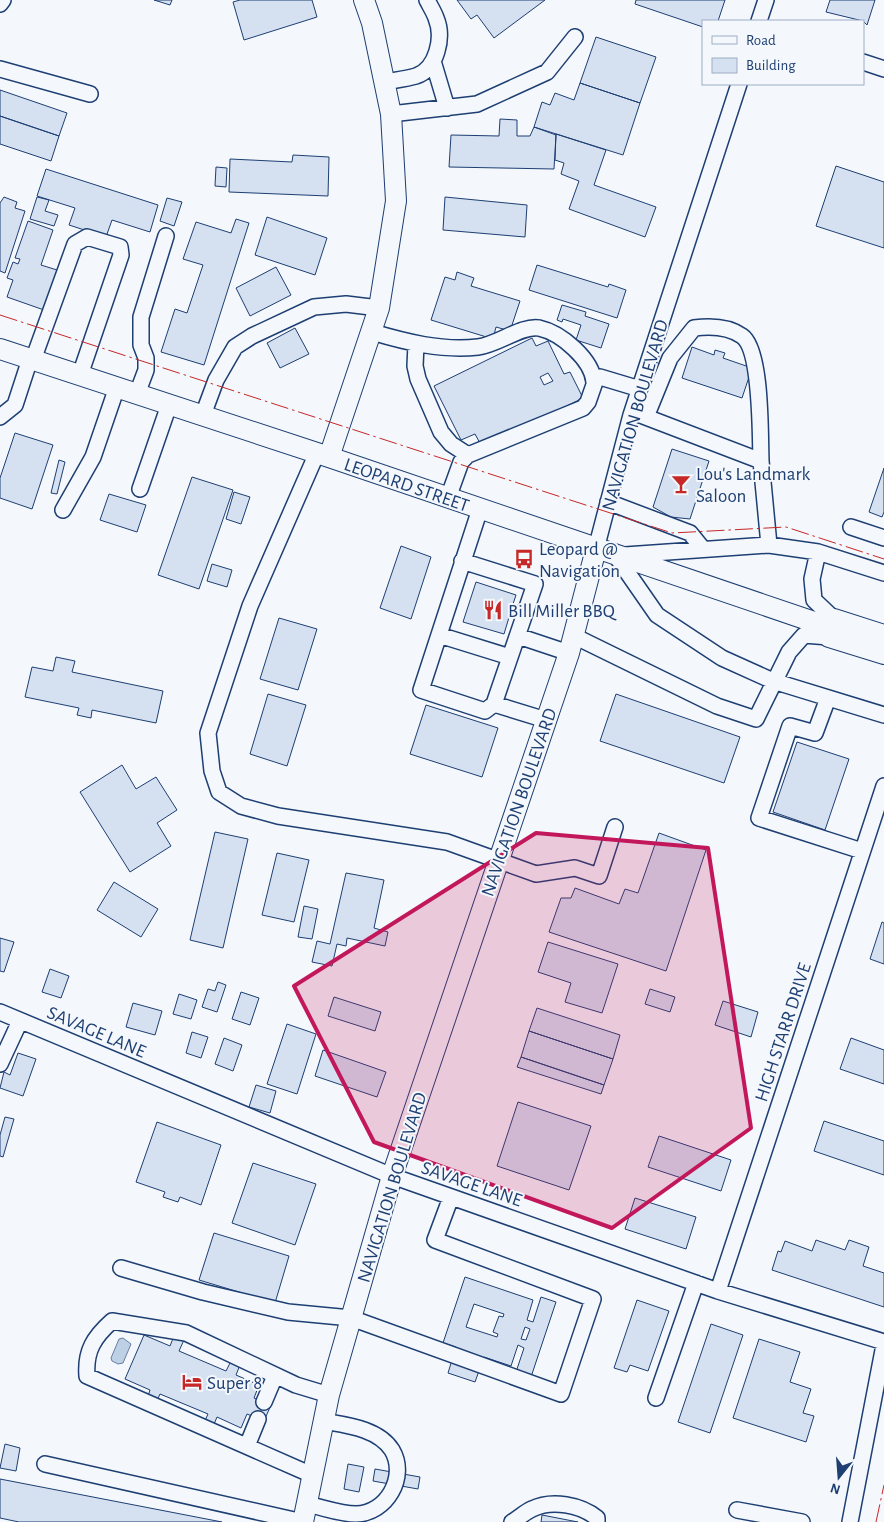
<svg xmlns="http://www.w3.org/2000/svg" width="884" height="1522" font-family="'Alegreya Sans',sans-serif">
<rect width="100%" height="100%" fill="#f4f7fb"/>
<path fill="#bed0e5" stroke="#687fa3" d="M123,1338L131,1344L123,1363L118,1364L112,1361L111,1358L119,1339Z"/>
<path fill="#d5e0f0" stroke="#1d3f73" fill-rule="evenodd" d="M154,0H172L170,5Z
M240,0H312L317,17L244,40L233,2Z
M457,0H545L494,38L477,15L471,19Z
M636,0H725L718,21H703V27L635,4Z
M830,0H875L867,25L863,21L826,12Z
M596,37L656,57L640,103L580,83Z
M580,83L640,103L623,155L534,127L542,102L550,105L555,93L574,100Z
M0,90L67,113L59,136L0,116Z
M0,116L59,136L51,161L0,144Z
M500,119L517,120V136H530L534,127L556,135L554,169L449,167L451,135L499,136Z
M556,134L606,150L594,185L656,207L645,237L569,209L579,181L561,174L564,163L555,160Z
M293,155L329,157L328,196L229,192L230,159L292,162Z
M836,166L884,182V248L816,226Z
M216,167L227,168L226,187L215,186Z
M46,169L158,205L150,232L112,220L106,237L69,225L75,208L37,196Z
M4,197L17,202L15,208L25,211L5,273L0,271V203Z
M37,197L49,200L45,211L58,215L54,226L30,219Z
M445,197L527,205L525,237L443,230Z
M167,198L182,202L174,226L160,221Z
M267,217L327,238L315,275L255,255Z
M236,219L249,223L204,365L161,352L175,309L187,313L203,265L183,259L196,222L231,233Z
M28,221L53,230L41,265L57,270L44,310L7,297L13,280L7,278L13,262L18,264L20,259L15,258Z
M537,265L608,287L609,284L626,290L617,318L529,290Z
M276,267L291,295L250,316L236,288Z
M457,272L474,278L471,286L520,301L510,331L496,327L493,339L431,320L445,277L455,280Z
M562,305L586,312L585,316L609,324L601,348L576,340L581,325L563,319L562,322L557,320Z
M295,328L309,354L280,368L267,343Z
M532,338L536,346L548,341L564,374L570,372L583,398L482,447L475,434L461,440L434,386ZM548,373L553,381L544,385L540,377Z
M692,347L714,355L715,350L725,353L723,358L752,368L742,398L682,378Z
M15,433L53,445L32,509L0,498V478Z
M672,449L709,461L690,519L671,517L653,507Z
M59,460L65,462L57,494L51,493Z
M884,468V512L882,517L869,512Z
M192,477L233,490L199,589L158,575Z
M234,492L250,497L241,524L226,519Z
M109,494L146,505L137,532L100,520Z
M401,546L431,557L411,619L380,608Z
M212,564L232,570L227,587L207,581Z
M476,582L516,595L513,604L520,606L517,616L510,614L504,634L463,622Z
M279,618L317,629L298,690L260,679Z
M56,657L75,661L72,672L163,691L156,723L92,710L91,718L77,715L79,708L25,697L32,667L53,671Z
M268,694L306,705L287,766L250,754Z
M616,694L740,737L724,783L600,741Z
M426,705L498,728L482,777L410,754Z
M797,742L849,759L825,830L773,812Z
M122,765L136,789L156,777L177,810L157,823L171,846L130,872L80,792Z
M215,832L248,839L223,948L190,940Z
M659,833L706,850L666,971L549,932L561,898H571L575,888L619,904L625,889L638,893Z
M277,853L309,860L294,922L262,915Z
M346,873L384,880L374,928L388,932L385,946L347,938L346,946L337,944L332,966L312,962L317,941L330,944Z
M114,882L158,909L141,937L97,910Z
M304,906L318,909L312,939L298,937Z
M882,922L884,923V964L870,959Z
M0,938L14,942L4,972L0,971Z
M548,942L618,964L602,1013L565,1002L571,983L538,972Z
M50,969L69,976L61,998L42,992Z
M218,982L226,985L217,1012L202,1007L208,989L215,991Z
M650,989L675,997L670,1012L645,1004Z
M241,992L259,998L250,1025L232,1019Z
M179,994L197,1000L191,1019L173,1014Z
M334,997L381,1012L375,1031L328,1016Z
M723,1001L758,1012L751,1037L715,1025Z
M133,1003L162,1011L155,1035L126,1027Z
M537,1008L620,1035L613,1059L529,1031Z
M287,1024L316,1034L297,1094L267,1084Z
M529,1031L613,1059L604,1085L521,1057Z
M192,1032L208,1037L201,1058L186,1053Z
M224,1038L242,1045L233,1071L215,1064Z
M851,1038L884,1050V1084L840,1069Z
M323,1050L386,1072L377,1097L315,1076Z
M18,1053L36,1059L23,1096L0,1088L4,1072L10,1075Z
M521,1057L604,1085L601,1094L517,1067Z
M256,1085L276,1091L270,1113L249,1107Z
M518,1102L591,1126L569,1190L497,1166Z
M5,1117L14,1119L3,1157L0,1156V1135Z
M824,1121L884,1141V1175L814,1151Z
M157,1122L221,1145L201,1205L180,1197L178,1202L163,1197L165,1192L136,1182Z
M659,1136L731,1160L721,1191L648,1167Z
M253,1163L316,1184L295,1245L232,1223Z
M635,1198L696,1217L686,1249L625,1229Z
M214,1233L289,1256L275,1303L199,1280Z
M816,1240L845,1250L849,1240L869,1247L863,1266L884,1273V1307L772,1270L778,1251L781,1252L785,1241L812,1251Z
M465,1277L533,1300L527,1320L533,1322L541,1297L556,1302L531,1377L516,1372L524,1348L518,1345L511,1366L484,1357L475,1382L448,1373L456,1347L443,1343ZM474,1304L504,1314L503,1317L499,1316L493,1332L498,1334L497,1337L466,1327ZM525,1327L530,1329L526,1340L521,1339Z
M637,1300L669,1311L648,1371L630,1365L627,1372L614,1368Z
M711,1324L743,1335L710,1433L678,1422Z
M144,1335L170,1346L174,1336L184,1340L179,1351L226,1371L231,1361L240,1365L236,1375L259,1385L254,1398L271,1405L264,1421L247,1414L241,1428L217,1417L212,1429L203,1425L208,1414L160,1394L155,1405L146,1402L150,1390L125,1379Z
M759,1339L800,1352L790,1382L811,1389L803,1413L814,1416L806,1442L733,1418Z
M5,1444L20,1448L16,1471L0,1468Z
M348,1464L364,1467L359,1492L344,1489Z
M375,1469L420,1477L418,1489L373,1481Z
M0,1479L222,1522H19L0,1518Z
M542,1515L578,1522H541Z"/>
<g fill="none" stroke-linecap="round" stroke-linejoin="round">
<defs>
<path id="minor" d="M0,4L3,0
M759,21L766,0
M433,61L447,108
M863,62L884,69
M0,69L90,94
M384,82C395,80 406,79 416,76C437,69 444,37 436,18C434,12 430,6 427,0
M391,114L477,104L547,72L575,37
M372,332C406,342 441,351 478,347C497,345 522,325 539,328C562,333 592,360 594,382
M416,344L415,366L418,379L441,432L451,444L468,455
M33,360L75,244L87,237L120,247L121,255L80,375
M137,394L146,370V358L141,345V317L166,236
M638,414L761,461L769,545
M203,415L216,380L235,347L252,336L314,307L346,304L379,308
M0,417L15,405L30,359
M646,417L670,358L694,328C709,326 728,326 742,336C762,350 760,436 761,461
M317,453L250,606L208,733L212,771L219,792L241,806L278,816L447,842L536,874L575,868L599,876L615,827
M140,489L169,405
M448,498L461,462L468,455L583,408L588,402L596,379L600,377L640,389
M608,502L690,533L703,549
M480,509L421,690L485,711L494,704L546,720
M63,510L93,457L117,387
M851,527L884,538
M596,549L631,415L739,84
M818,552L812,579L814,600L834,619
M625,555L769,545L818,552L884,573
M616,556L657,615L722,658L773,681L884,715
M462,561L535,584L494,704
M439,635L510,657
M518,636L569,653
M574,636L717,706L756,719L789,652L804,635L829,637
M828,698L815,733L790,726L759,818L862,851
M0,1012L392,1176L718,1291L884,1342
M0,1064L20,1021
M121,1268L203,1292L288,1312L351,1318L561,1394L593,1299L435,1240L451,1197
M718,1291L884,786
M656,1398L696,1283
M264,1402L275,1376
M247,1446L258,1419
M45,1464L303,1522
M312,1475L87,1376C85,1351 94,1337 112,1321L186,1333L296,1385L329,1395
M306,1504C322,1507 340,1514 356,1514C386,1514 408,1477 392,1450C378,1428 345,1425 323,1421
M737,1510L802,1522
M512,1522C519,1518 525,1512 532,1509C552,1499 581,1505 597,1518V1522
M850,1522L884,1345"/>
<path id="major" d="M0,349L329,457L814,622L829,637L884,654
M329,457L379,308L396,201L391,114L372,23L364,0
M814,622L834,619L884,635
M303,1522L329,1395L392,1176L569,653L596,549"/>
</defs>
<use href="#minor" stroke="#1d3f73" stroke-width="18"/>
<use href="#major" stroke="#1d3f73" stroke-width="22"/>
<use href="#minor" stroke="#f4f7fb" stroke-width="15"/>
<use href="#major" stroke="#f4f7fb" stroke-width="20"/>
<path stroke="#c62828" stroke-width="1" stroke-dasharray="18 4 2.5 4" stroke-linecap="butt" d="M0,315L672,533L786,527L884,559
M876,1522L884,1485"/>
</g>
<path fill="#c2185b" fill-opacity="0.2" stroke="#c2185b" stroke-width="4" stroke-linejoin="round" d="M536,833L708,848L751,1128L612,1228L374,1142L294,986Z"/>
<defs>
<symbol id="bar-bare" viewBox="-9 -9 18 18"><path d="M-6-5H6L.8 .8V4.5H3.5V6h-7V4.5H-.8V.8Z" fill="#c62828" stroke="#f4f7fb" stroke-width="2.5" paint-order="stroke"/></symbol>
<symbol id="bus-bare" viewBox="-9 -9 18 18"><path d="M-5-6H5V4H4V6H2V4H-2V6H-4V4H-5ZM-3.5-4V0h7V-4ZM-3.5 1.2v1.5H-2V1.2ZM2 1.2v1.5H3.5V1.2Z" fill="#c62828" stroke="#f4f7fb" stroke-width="2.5" paint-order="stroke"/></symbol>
<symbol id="restaurant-bare" viewBox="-9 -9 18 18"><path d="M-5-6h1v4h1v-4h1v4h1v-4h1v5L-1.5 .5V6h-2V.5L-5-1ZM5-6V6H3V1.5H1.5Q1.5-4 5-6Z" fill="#c62828" stroke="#f4f7fb" stroke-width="2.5" paint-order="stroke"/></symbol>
<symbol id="hotel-bare" viewBox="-9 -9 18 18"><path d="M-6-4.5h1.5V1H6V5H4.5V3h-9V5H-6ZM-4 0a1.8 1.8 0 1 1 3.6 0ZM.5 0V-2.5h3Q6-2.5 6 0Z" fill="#c62828" stroke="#f4f7fb" stroke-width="2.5" paint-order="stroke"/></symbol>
</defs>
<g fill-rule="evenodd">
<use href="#bar-bare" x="667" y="470" width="28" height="28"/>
<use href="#bus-bare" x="510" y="545" width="28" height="28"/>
<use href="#restaurant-bare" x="479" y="596" width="28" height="28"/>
<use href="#hotel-bare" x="178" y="1368" width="28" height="28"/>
</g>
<g text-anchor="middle" stroke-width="4" stroke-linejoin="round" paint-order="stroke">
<g font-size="19" fill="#1d3f73" stroke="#f4f7fb">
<text transform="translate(634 415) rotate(-74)" y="7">NAVIGATION BOULEVARD</text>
<text transform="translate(407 484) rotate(19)" y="7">LEOPARD STREET</text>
<text transform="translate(518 802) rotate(-71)" y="7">NAVIGATION BOULEVARD</text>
<text transform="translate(97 1031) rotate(23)" y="7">SAVAGE LANE</text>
<text transform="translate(782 1032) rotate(-72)" y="7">HIGH STARR DRIVE</text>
<text transform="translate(472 1183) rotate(19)" y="7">SAVAGE LANE</text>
<text transform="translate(391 1187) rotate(-73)" y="7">NAVIGATION BOULEVARD</text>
</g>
<g font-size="19" fill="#1d3f73" stroke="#f4f7fb" text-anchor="start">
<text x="696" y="480">Lou's Landmark<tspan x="696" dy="22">Saloon</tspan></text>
<text x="539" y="555">Leopard @<tspan x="539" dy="22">Navigation</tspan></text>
<text x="508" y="617">Bill Miller BBQ</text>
<text x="207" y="1389">Super 8</text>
</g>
</g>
<rect x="702" y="20" width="162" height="65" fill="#f4f7fb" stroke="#9eadc5"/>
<rect x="712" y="36" width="25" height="8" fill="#f4f7fb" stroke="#9eadc5"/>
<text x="746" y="45" font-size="15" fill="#1d3f73">Road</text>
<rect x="712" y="58" width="25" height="15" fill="#d5e0f0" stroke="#9eadc5"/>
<text x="746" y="70" font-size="15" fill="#1d3f73">Building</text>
<g transform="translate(839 1477) rotate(197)" stroke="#f4f7fb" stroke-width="4" paint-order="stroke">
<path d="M0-4L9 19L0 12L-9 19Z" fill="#1d3f73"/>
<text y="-8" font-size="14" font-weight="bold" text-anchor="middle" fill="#1d3f73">N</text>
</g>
</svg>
